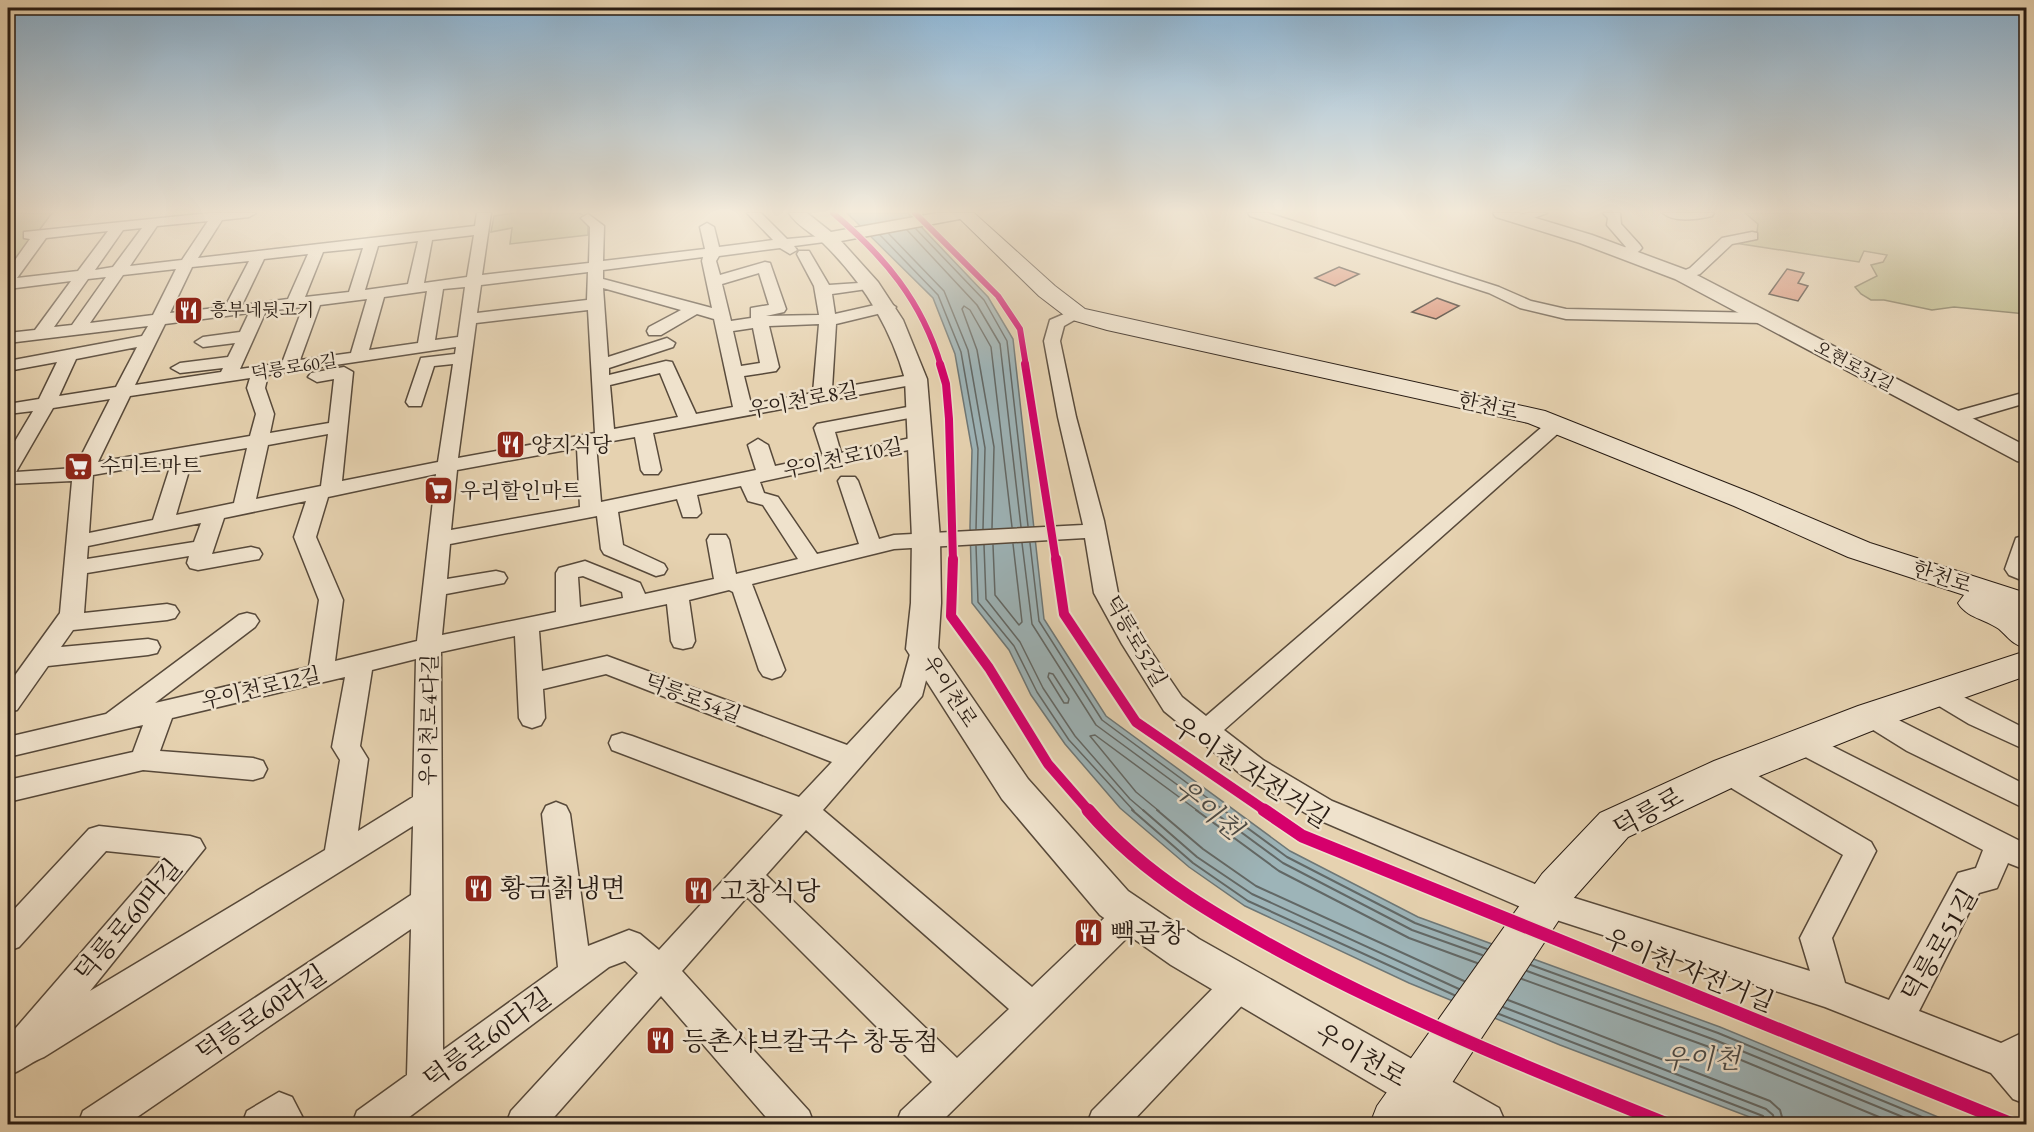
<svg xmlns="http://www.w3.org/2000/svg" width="2034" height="1132" font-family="'EB Garamond','Noto Serif KR',serif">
<rect width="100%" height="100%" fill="#e6d2b0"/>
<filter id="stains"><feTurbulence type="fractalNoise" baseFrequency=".00333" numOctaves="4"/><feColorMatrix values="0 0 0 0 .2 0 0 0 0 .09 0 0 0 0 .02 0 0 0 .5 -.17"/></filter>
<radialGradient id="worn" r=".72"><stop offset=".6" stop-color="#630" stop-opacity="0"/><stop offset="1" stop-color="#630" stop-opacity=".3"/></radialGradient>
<path fill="#bbba87" stroke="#716a4d" stroke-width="1.5" d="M8,213H52L8,272Z
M513,213H579L588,218V235L510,244L512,228L491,232L494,216Z
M1745,213H2026V314L1954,307L1932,310L1884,300H1871L1861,294L1855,287L1877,276L1871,265L1883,262L1887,255L1864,251L1859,262L1735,243L1757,232L1758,224Z"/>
<path fill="#9db4b8" stroke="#6e7776" stroke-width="1.5" d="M847,213H908L988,297L1013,339L1044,619L1106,716L1290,851L1418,917L1720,1027L1955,1124H1768L1560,1045L1409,983L1245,906L1189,867L1120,808L1065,744L1031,695L1009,650L972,603L970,527L972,450L955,354L933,298Z"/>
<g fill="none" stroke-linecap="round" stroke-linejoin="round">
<path stroke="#626866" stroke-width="1.5" d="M916,229L984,300L1007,341L1028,526
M907,230L977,305L1000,344L1021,527
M889,234L944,291L968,350L985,448L983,529
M880,235L938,295L961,352L978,449L976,529
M992,528L994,447L977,350L962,309L964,306L970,310L991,347L1012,527
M1022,543L1032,624L1096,725L1213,811
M1030,543L1039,621L1102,720L1225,811
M984,545L986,599L1020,642L1043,688L1075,736L1130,799L1144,811
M993,545L995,595L1019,625L1022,622L1013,544
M976,546L978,602L1014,646L1037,692L1069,740L1134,811
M1049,673L1053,674L1069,699L1068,703H1064L1048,677Z
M1159,811L1136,792L1090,736L1095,735L1198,811"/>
<path stroke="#626866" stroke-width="2" d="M1132,810L1193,863L1248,901L1454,995
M1143,810L1197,857L1252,894L1459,989
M1157,810L1203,849L1256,886L1464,981
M1196,810L1279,871L1409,938L1477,963
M1211,810L1283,863L1412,930L1482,955
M1223,810L1287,857L1415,923L1487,949
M1531,965L1718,1033L1939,1124
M1527,971L1715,1040L1920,1124
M1522,979L1712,1048L1896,1124
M1508,1000L1770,1101L1780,1110L1784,1124
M1503,1007L1766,1109L1773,1115L1775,1124
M1499,1014L1763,1116L1767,1124"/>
</g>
<path fill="#da8e74" stroke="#271b13" stroke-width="1.5" d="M1339,267L1359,274L1335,286L1315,278Z
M1787,269L1804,273L1798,283L1808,286L1798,301L1769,294Z
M1437,298L1459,306L1436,319L1412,312Z"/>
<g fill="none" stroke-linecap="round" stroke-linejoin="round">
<defs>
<path id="minor" d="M210,213H256L249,217L222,220L198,258L475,226L477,213H491L482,275L589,263L590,227L581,218L588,214L604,226L603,261L705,249L700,227L707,223L714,227L719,247L773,240L747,213H761L787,239L832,235V241L794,246L797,250L790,254L780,248L719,256L716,261L720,275L765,262L770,263L786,309L784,312L766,316L819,315L814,286L797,254L799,251H809L829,285L874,282L877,285L874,288L832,294L835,314L888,302L896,307L894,310L836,324L832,389L916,374L925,379L922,383L653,433L661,470L658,474H644L641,470L635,437L596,444L601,502L756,470L748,445L758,439L768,445L775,466L823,456L814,428L817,424L918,405L925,407L927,411L925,415L835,432L841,453L920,436L927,438L930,442L927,446L760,482L764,493L778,497L817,554L859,544L838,481L841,477H855L858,481L879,539L894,535L1083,525L1058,417L1044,341L1050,320L1071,311H1083L1085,314L1064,326L1060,341L1076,417L1104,521L1118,593L1144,641L1182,697L1206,716L1549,421H1563L1565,425L1563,429L1224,730L1263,760L1332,801L1552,891L1810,971L1800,938L1843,855L1718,780L1714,772L1718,764L1728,761L1738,764L1871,842L1876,851L1832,938L1845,983L1889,1000L1958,873L1976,868L1983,850L1792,750L1789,743L1792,736L1802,733L1812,736L2026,844V870L2008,863L1997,888L1979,893L1919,1011L2001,1043L2026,1031V1104L2013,1099L1991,1073L1825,1007L1535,913L1312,817L1243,776L1164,711L1122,644L1094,593L1085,538L894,549L752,584L785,670L781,676L772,679L763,676L759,670L733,592L729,590L689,600L695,641L692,647L683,649L674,647L671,641L667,604L539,631L542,671L607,656L847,745L901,687L913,643L922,641L931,643L934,649L922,696L823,810L1032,987L1120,903L1131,899L1142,903L1147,913L1142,923L939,1124H896L901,1111L932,1082L747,897L682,971L809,1111L814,1124H772L661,996L548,1124H506L511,1111L638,973L625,961L609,967L400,1124H352L357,1111L407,1075L411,929L127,1124H78L83,1111L411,895L413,826L44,1057C33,1061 25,1068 14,1073L8,1070V1037L164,857L106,851L19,947L8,951V916L89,829L99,826L190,836L200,839L205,848L90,991L325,850L340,760L332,747L345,677L172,718L160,751L253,758L263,761L267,769L263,777L253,780L143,770L8,802V780L133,752L143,725L8,757V737L106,714L239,615L247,613L255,615L259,621L255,627L155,703L309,667L319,600L294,537L306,501L224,518L212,554L251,547L259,549L262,554L259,559L198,570L190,568L187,563L189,556L87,573L84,613L167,604L175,606L179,612L175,618L167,620L73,630L61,647L148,639L157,641L160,647L157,653L148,655L48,666L17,710L8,712V685L60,613L72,481L8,484V453L33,411L8,414V404L39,399L57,362L8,371V361L142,336L148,326L8,343V333L35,330L71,281L8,289V270L30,239L24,238V232ZM208,221L182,260L130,266L157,226ZM142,228L113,267L95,270L123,230ZM108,231L78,271L17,278L46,238ZM474,235L467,277L424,283L432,240ZM418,241L408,284L365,290L378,246ZM363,248L349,292L305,297L323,252ZM308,254L288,299L242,305L264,259ZM703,257L702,261L712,308L603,279V270ZM249,261L225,307L170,313L192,267ZM176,269L153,315L90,323L123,275ZM588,272L587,300L477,313L481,285ZM759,273L769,305L751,308V318L731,321L722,284ZM106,277L72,325L54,327L88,279ZM465,287L458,337L435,340L443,289ZM603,288L681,310L649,327L647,331L649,335H661L697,314L714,319L733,407L696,414L672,362L666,361L609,375V368L673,347L675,343L667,338L608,357ZM427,291L418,343L369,350L384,297ZM367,299L351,353L300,360L320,305ZM303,307L282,363L240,369L266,311ZM588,310L595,433L458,458L476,323ZM249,313L240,332L203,337L195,342L203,347L235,343L228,357L180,363L171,368L180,373L223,368L221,372L135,385L165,324ZM819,324L813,393L751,404L744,376L776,371L779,367L769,326ZM753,328L760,363L741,366L733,331ZM137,347L116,387L59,396L76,359ZM456,347L455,354L421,358L406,402L409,406H421L434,366L453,364L438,462L342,481L353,372L344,367L311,373L308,377L317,382L334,379L329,423L270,433L274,414L265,388L268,375ZM660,373L678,417L614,429L610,385ZM250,378L247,388L256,414L250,436L98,462L130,396ZM110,399L75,468L16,472L53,408ZM328,434L321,486L256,499L268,445ZM247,448L234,503L176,515L193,457ZM577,448L580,507L451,530L457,470ZM172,461L153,520L89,533L93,475ZM436,474L417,641L335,661L343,600L316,537L328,497ZM741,486L748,501L763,505L798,559L736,574L729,540L726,535H710L707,540L714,579L645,594L640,583L585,561L559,568L556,573V612L442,635L446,594L504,583L507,578L504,573L496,571L447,579L450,544L597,516L601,549L604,554L656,576L664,574L667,569L664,564L623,545L618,512L677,499L683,517H697L701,513L697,495ZM201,523L194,542L87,559L88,546ZM583,576L622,592L623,598L580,607L578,577ZM515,636L519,718L523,725L532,728L541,725L545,718L543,689L606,674L832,762L799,797L632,736L622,733L612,736L609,743L612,750L783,815L659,950L640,934L629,930L588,946L570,814L566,806L556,802L546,806L542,814L558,967L443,1050L441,652ZM416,659L413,797L358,831L368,759L360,746L372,670ZM806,830L1009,1009L957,1058L766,875Z
M1248,213H1268L1499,287L1531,301L1566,309L1764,313L1772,318L1764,323L1566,319L1520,308L1489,293L1250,216Z
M1526,213H1547L1520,223L1513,219Z
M1603,213H1620L1621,224L1640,245L1642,248C1637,255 1626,258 1618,256L1616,253L1626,247L1607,225L1608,218Z
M1663,213H1714L1712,216C1699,219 1674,223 1663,213Z
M1752,232L1757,233V239L1732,244L1700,274L1682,280L1674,275L1690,268L1722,238Z
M2026,392V403L1954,424L1945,418L1947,414Z
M1938,684L2026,729V750L1969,724L1929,700L1925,693L1929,686Z
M1871,706L2026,785V809L1907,751L1862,723L1858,716L1862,709Z
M1240,969L1252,973L1257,984L1252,995L1130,1124H1087L1092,1111L1228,973Z
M279,1092L292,1097L306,1124H242L247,1111Z"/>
<path id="tertiary" d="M789,213H807L831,232L937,213H974L965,218L841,241L878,282L903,320L927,379L940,538L941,603L938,648L1028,779L1128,891L1199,939L1499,1108L1506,1124H1440L1171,965L1100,915L1002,799L906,649L911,603L912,538L905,379C890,326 862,281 823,243C812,233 796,225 789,213Z
M1493,213H1519L1592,235L1689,271L2026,446V463L2017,461L1675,279L1580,243L1496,217Z
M2026,535V582L2009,575L2005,569L2016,538Z"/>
<path id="secondary" d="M954,213H974L1055,286L1085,309L1545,411L1754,494L1870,543L2026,593V615L2023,614L2026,618V648C2013,645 2009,638 1999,629C1985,619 1967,618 1958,603L1964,595L1848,557L1734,506L1528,423L1107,330L1069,319L1039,296Z
M2026,651V676L1884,726L1742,783L1628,837L1572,900L1425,1124H1370L1377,1106L1542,874L1600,813L1714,761L1858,706Z"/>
</defs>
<use href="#minor" stroke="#57493a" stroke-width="3"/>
<use href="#tertiary" stroke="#57493a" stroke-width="3"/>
<use href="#secondary" stroke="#271b13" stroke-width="2"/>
<use href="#minor" fill="#efe2cc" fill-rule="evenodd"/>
<use href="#tertiary" fill="#efe2cc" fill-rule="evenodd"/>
<use href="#secondary" fill="#efe2cc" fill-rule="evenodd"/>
<defs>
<path id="cycleway-far3" d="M833,213C884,256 922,301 941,366
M915,213L998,296L1020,329L1026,366"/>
<path id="cycleway-far2" d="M940,364L946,384L949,419L953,561
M1025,364L1056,561"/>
<path id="cycleway-far1" d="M953,559L951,616L989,668L1048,764L1089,811
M1056,559L1064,614L1136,722L1266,811"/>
<path id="cycleway" d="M1088,810C1145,877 1224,921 1301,962C1419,1024 1543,1074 1667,1124
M1264,810L1302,836L2012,1124"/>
</defs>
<use href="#cycleway-far3" stroke="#efe2cc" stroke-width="8"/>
<use href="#cycleway-far2" stroke="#efe2cc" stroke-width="11"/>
<use href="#cycleway-far1" stroke="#efe2cc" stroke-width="14"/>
<use href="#cycleway" stroke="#efe2cc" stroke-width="16"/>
<use href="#cycleway-far3" stroke="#d6006c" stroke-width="6"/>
<use href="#cycleway-far2" stroke="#d6006c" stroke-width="8"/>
<use href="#cycleway-far1" stroke="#d6006c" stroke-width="10"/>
<use href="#cycleway" stroke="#d6006c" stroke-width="13"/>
</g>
<linearGradient id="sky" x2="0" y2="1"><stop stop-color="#8ab4d5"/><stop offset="0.57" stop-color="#f4ebdb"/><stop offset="1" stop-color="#f4ebdb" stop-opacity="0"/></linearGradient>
<rect width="2034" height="371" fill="url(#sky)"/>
<defs>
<symbol id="restaurant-square" viewBox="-11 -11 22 22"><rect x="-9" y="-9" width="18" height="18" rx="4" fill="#8f2418" stroke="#efe2cc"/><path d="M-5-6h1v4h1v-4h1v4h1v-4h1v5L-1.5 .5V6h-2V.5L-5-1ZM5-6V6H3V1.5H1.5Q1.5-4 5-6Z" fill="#fff"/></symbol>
<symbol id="supermarket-square" viewBox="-11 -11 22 22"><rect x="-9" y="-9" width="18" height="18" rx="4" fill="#8f2418" stroke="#efe2cc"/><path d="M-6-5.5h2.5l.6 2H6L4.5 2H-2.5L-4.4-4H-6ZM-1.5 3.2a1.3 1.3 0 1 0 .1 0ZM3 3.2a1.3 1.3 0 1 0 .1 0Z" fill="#fff"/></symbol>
</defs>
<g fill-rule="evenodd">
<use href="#restaurant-square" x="172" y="294" width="33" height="33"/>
<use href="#restaurant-square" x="494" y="428" width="33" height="33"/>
<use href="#supermarket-square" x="62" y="450" width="33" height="33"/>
<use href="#supermarket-square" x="422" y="474" width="33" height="33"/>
<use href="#restaurant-square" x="462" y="872" width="33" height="33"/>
<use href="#restaurant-square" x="682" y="874" width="33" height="33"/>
<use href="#restaurant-square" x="1072" y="916" width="33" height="33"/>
<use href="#restaurant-square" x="644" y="1024" width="33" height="33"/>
</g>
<g text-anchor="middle" stroke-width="5" stroke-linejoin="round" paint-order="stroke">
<g font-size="18" fill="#271b13" stroke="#efe2cc" text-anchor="start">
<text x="210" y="316">흥부네뒷고기</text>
</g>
<g font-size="18" fill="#271b13" stroke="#efe2cc">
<text transform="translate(1854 366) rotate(28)" y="6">오현로31길</text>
<text transform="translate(294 367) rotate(-9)" y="6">덕릉로60길</text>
</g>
<g font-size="21" fill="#271b13" stroke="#efe2cc">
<text transform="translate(803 400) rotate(-11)" y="7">우이천로8길</text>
<text transform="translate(1488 406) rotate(12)" y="7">한천로</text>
<text transform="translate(843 458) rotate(-12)" y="7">우이천로10길</text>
<text transform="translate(1942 577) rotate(18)" y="7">한천로</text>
<text transform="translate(1136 641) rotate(60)" y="7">덕릉로52길</text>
<text transform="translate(261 688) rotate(-13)" y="7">우이천로12길</text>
<text transform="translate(950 691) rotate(57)" y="7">우이천로</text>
<text transform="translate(693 698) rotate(21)" y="7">덕릉로54길</text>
<text transform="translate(429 720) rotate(-89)" y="7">우이천로4다길</text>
</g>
<g font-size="21" fill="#271b13" stroke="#efe2cc" text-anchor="start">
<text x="531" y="452">양지식당</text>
<text x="100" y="473">수미트마트</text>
<text x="460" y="498">우리할인마트</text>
</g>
<g font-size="26" fill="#271b13" stroke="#efe2cc">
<text transform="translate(1251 772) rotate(33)" y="9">우이천 자전거길</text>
<text transform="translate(1648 812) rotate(-29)" y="9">덕릉로</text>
<text transform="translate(128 920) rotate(-50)" y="9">덕릉로60마길</text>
<text transform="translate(1939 945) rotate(-60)" y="9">덕릉로51길</text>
<text transform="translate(1689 970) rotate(22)" y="9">우이천 자전거길</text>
<text transform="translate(261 1013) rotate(-34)" y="9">덕릉로60라길</text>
<text transform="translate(487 1038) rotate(-36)" y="9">덕릉로60다길</text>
<text transform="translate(1361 1055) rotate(30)" y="9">우이천로</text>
</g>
<g font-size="26" fill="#271b13" stroke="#efe2cc" text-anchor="start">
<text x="500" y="897">황금칡냉면</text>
<text x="720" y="900">고창식당</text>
<text x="1110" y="942">빽곱창</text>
<text x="682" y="1050">등촌샤브칼국수 창동점</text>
</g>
<g font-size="27" font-style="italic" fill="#4a4945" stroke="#efe2cc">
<text transform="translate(1208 809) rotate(39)" y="9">우이천</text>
<text x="1701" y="1068">우이천</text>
</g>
</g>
<rect width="2034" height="1132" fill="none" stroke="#e6d2b0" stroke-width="30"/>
<rect x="9" y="9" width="2016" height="1114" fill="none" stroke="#271b13" stroke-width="3"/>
<rect x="15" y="15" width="2004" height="1102" fill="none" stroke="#271b13" stroke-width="1.5"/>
<rect width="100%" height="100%" filter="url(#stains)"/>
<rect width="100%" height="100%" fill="url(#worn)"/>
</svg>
